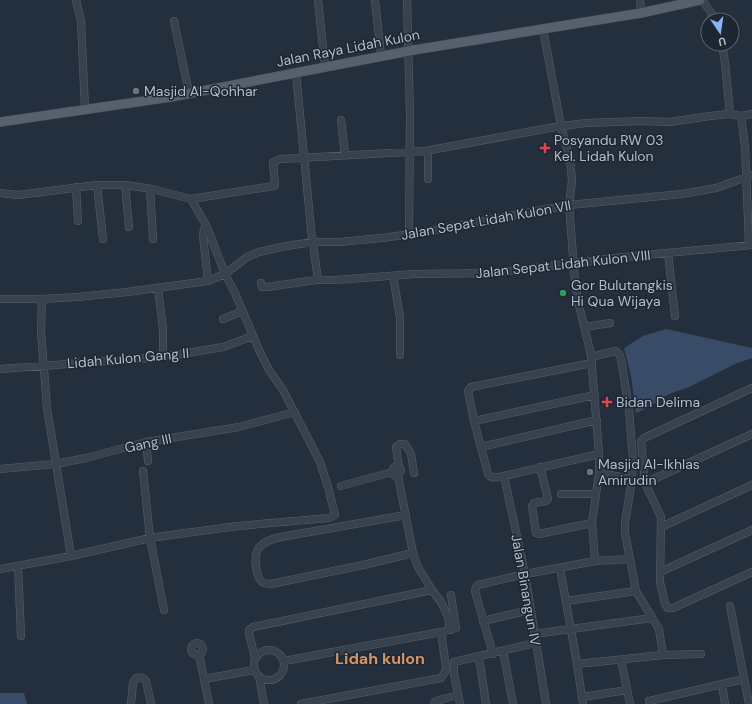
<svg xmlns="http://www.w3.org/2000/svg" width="752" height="704" font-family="'DM Sans',sans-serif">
<rect width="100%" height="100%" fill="#242f3e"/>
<path fill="#394c67" d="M666,329L752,348V358L735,364L689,387L669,394L659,400L651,406L636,413L631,376L624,348L643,336Z
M0,693H24L27,704H0Z"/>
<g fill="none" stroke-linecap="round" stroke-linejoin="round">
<defs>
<path id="minor" d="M76,0L81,21L85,109
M318,0L325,67
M375,0L381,56
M407,0L410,115L409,234
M640,0L641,13
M702,0L710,11L715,20
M174,21L189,93
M543,29L561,126L570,159L572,181L569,205L575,281L578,301L591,355L599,454V473L592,523L595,561
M722,44L725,63L730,114
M296,73L311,229L318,280
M741,116L745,147L749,245
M341,120L345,155
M428,179V151
M97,185L103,239
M125,185L129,227
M76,187L78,221
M150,189L153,239
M0,193L18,195L97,185H125L152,189L191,199L274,186L275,185L273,162L281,159L425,151L555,127L586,123L642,121L670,122L710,116L730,114L741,116L752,114
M207,227L204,229L203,236L208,281
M668,253L675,316
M393,276L400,317V355
M261,283L262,287H267L316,280H335L415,274L493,273L624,257L752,245
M158,288L163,329V357
M0,299H42L77,297L127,292L208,281L225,274L247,257L259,252L286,246L313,242H340L382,238L419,233L569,205L682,194L716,188L752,175
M42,299L41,331L47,408L71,556
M223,319L243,311
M585,327L610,323
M591,357L615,351L619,354L621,359L629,409L633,459L632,479L625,523V533L636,591L659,629L663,655
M592,363L471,387L468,391L474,421L488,474C492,480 498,477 504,476L599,454
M0,369L163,357L223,347L253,336
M752,388L644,438L641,441L645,483L661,517L660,582L665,604L668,608H673L752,572
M474,421L595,395
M146,442L148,461
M481,447L597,420
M399,467L396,447L400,444H405L411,454L414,473
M540,467L548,499L546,501L534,503L532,506L536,533L539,534L592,523
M0,469L55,464L86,458L146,442L239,427L295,412
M143,471L150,538L164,610
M599,473L632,479
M398,476L413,553L418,567L432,590L441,602L448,617L450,630
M504,476L525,574L546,704
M645,483L752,434
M341,486L392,472L394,467H399L401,470L398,476L394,475L392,472
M561,494H595
M406,515L281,537C272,539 261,542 257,551C254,558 256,577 262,582C265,584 268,584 271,584L363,565L413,553
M661,527L752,485
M18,566L21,636
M560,568L577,664L583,704
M0,569L71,556L150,538L178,534L238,526L329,518L335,515L328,487L320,462L283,390L269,370L259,350L235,293L225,274L207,227L191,199
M660,572L752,530
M531,573L595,561L630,559
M566,601L636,591
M730,606L749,704
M483,621L530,610
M534,634L652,618
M191 649a6 6 0 1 1 12 0a6 6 0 1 1-12 0Z
M254 665a15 15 0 1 1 30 0a15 15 0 1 1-30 0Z
M503,651L513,704
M199,654L209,704
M493,654L475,591L476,587L478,585L525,574
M479,657L486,704
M255,658L249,633V630L253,627L432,590
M621,660L630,704
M284,661L441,632L456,628L451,595
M577,664L663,655L701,654
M259,676L264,704
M204,679L254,670
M722,684L725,704
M582,697L627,690
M649,701L744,679
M131,704L133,683L136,678C141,677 143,677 146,681L151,704
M301,704L441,678L445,672L446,667L441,632
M434,704L436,701L458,695
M460,704L454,674V662L535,643"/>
<path id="major" d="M0,122L171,97L414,50L641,13L700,0"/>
</defs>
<use href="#minor" stroke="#565f6c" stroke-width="8"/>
<use href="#major" stroke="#414a57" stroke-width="10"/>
<use href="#minor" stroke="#38414e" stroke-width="7"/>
<use href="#major" stroke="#56606e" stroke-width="9"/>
</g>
<g fill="#6b7280" stroke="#1d2633" stroke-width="1.5">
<circle cx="136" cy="91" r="4"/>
<circle cx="590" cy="472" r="4"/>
</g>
<g fill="#e0444e" stroke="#1d2633" stroke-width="1.5">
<path d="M543 142h4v4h4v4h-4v4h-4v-4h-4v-4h4z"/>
<path d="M605 396h4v4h4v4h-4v4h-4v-4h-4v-4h4z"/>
</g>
<circle fill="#2e9e5b" stroke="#1d2633" stroke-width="1.5" cx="563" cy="293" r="4"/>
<g text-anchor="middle" stroke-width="3" stroke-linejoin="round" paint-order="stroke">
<g font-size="14" fill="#b4bcc9" stroke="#1d2633">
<text transform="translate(348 48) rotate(-11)" y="5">Jalan Raya Lidah Kulon</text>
<text transform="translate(486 220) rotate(-10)" y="5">Jalan Sepat Lidah Kulon VII</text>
<text transform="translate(563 264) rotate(-6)" y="5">Jalan Sepat Lidah Kulon VIII</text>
<text transform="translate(128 358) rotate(-5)" y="5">Lidah Kulon Gang II</text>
<text transform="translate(148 443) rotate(-12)" y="5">Gang III</text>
<text transform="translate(526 590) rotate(80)" y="5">Jalan Binangun IV</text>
</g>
<g font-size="14" fill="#b4bcc9" stroke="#1d2633" text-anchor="start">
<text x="144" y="96">Masjid Al-Qohhar</text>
<text x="554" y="145">Posyandu RW 03<tspan x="554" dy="16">Kel. Lidah Kulon</tspan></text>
<text x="571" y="290">Gor Bulutangkis<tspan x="571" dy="16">Hi Qua Wijaya</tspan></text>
<text x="616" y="407">Bidan Delima</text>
<text x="598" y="469">Masjid Al-Ikhlas<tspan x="598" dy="16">Amirudin</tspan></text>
</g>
<g font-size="16" font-weight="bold" fill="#d59563" stroke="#1d2633">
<text x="380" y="664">Lidah kulon</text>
</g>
</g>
<g transform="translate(720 32) rotate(167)"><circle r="19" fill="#1d2633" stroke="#59626f"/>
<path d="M0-3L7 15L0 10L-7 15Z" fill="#8ab4f8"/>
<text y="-6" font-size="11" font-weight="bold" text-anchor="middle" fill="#b4bcc9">U</text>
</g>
</svg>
